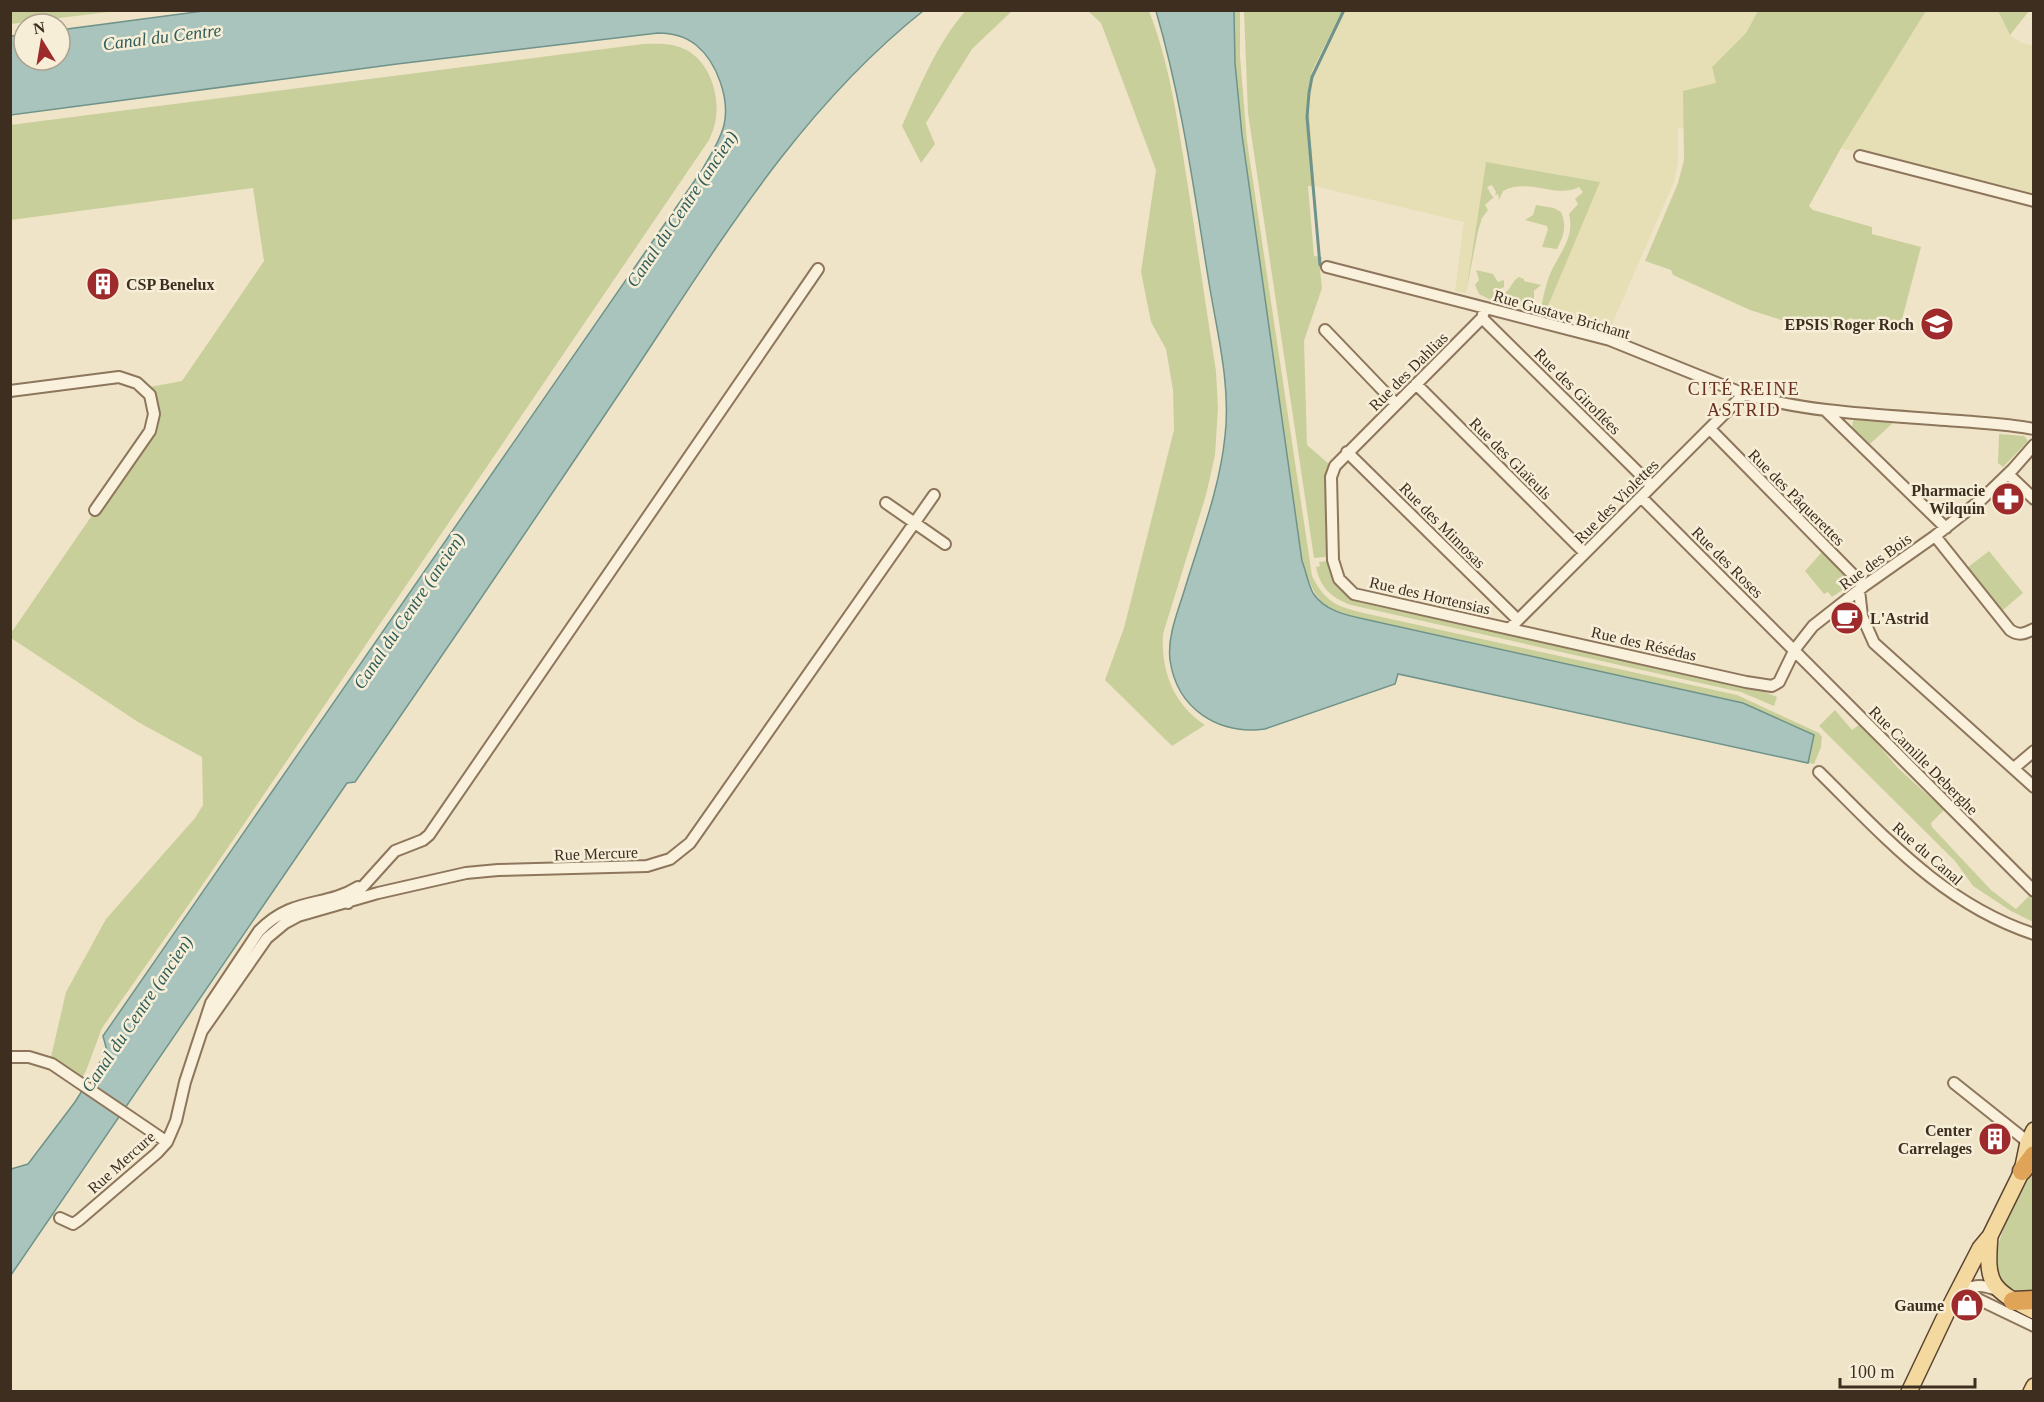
<svg xmlns="http://www.w3.org/2000/svg" width="2044" height="1402" font-family="Georgia,serif">
<rect width="100%" height="100%" fill="#f0e4c8"/>
<path fill="#e6deb5" d="M1342,11H1758L1746,33L1712,67L1716,83L1684,92V129L1678,128V162L1674,182L1612,324L1608,328L1545,313L1599,182L1486,162L1466,293L1455,291L1464,222L1314,186L1308,97L1312,71Z
M1926,11H1998L2010,35L2020,42L2033,46V197L1841,148Z"/>
<path fill="#c9cf9b" d="M11,10H116V11L11,24Z
M966,10L1012,11L972,49L926,123L935,144L921,163L902,126C920,86 936,45 966,10Z
M1088,11H1149C1170,64 1178,124 1187,180C1197,244 1206,308 1216,371L1218,408L1215,455L1206,495L1163,634C1161,671 1173,704 1205,725L1172,746L1105,680L1124,628L1174,430L1173,390L1166,349L1151,322L1141,272L1156,170L1101,23Z
M1234,11H1240V56L1247,141L1312,576C1326,604 1339,607 1368,614L1737,695L1819,733L1822,737L1821,747L1814,764L1808,763L1814,735L1743,703L1338,613C1313,599 1311,586 1302,561L1242,135L1235,63Z
M1244,11H1342L1312,71L1308,97L1314,186H1308L1314,256L1322,257L1320,270L1322,288L1304,341L1307,445L1329,464L1326,498L1328,554L1325,557L1314,558L1248,113Z
M1758,11H1926L1841,148L1809,206L1813,210L1872,227V234L1921,247L1899,331L1849,318L1847,329L1800,326L1750,310L1673,275L1671,270L1645,261L1678,183L1684,160L1683,91L1716,83L1712,67L1746,33Z
M1998,11H2029L2010,35Z
M643,44C653,44 665,43 676,46C706,53 720,90 716,118C715,126 712,133 709,140L199,890L102,1028L86,1071L79,1083L62,1065L51,1057L66,992L106,919L195,818L203,805L202,757L138,722L11,638V633L150,431L153,423L144,388L182,381L264,261L253,188L11,220L10,125Z
M1486,162L1600,182L1545,313L1541,309C1543,297 1546,283 1551,272C1560,252 1575,237 1569,214L1578,204L1575,199L1583,192L1579,187C1557,199 1528,177 1503,191L1499,200L1498,194L1495,195L1496,192L1492,185L1487,187L1492,196L1494,197L1485,205L1488,210L1482,218L1478,231L1466,293Z
M1536,205L1554,208L1561,212C1567,227 1564,235 1557,249L1542,247L1548,229L1547,226L1525,220L1533,215Z
M1476,270L1493,274L1498,282L1504,280V287L1496,291L1491,300L1479,294L1475,285L1479,280Z
M1519,277L1524,279V281L1541,285L1534,291V303L1531,309L1497,301C1500,296 1503,295 1507,291C1512,287 1512,281 1519,277Z
M1858,418L1894,422L1870,444L1852,427L1853,421Z
M1999,434L2024,436L2027,439V442L2003,467L1998,463Z
M1989,551L2023,593L1997,615L1963,571Z
M1822,552L1850,580L1844,589L1832,597L1828,592L1824,594L1805,571Z
M1329,561C1333,583 1340,590 1359,599L1751,686L1777,697L1774,706L1741,692L1727,689L1351,605C1331,598 1320,587 1316,567L1320,566L1319,562Z
M1835,710L1852,730L1860,724L1898,768L1944,810L1931,823L1932,827L1991,890L2016,909L2029,896L2033,900V922L2011,911L1973,886L1955,861L1819,726Z
M2033,1170V1294C1959,1287 2016,1206 2033,1170Z"/>
<path fill="#a9c4bc" stroke="#6f938a" stroke-width="1.5" d="M211,10L923,11C796,112 716,249 627,382C537,516 447,649 355,782L347,783L11,1275V1169L28,1164L75,1102L107,1051L103,1036L702,170C710,156 720,141 724,125C730,99 717,62 696,45C685,36 672,33 658,33L397,64L11,115L10,36L24,35V60H60V30Z
M1156,11H1234L1235,63L1242,135L1302,561C1306,571 1308,584 1313,593C1326,613 1351,616 1373,621L1743,703L1814,735L1808,763L1398,674L1395,684L1265,729C1218,735 1177,709 1170,660C1167,635 1179,609 1186,585C1201,536 1220,487 1225,436C1231,385 1217,332 1209,283C1194,191 1182,100 1156,11Z"/>
<g fill="none" stroke-linecap="round" stroke-linejoin="round">
<path stroke="#6f938a" stroke-width="3" d="M1320,265L1307,117L1309,93L1312,77L1344,10"/>
<defs>
<path id="street" d="M1860,156L2034,201
M1327,267L1610,340L1744,394C1814,414 1888,415 1960,421C1984,423 2009,424 2034,429
M1485,308L1482,318L1335,466L1331,477L1333,560L1339,579L1354,594L1746,682L1772,686L1779,682L1795,649L1813,626L1864,586L1935,536L1982,499L2013,469L2034,445
M1482,318L1652,486
M1325,330L1396,404
M1416,384L1585,553
M10,391L119,377L137,383L150,395L154,414L150,431L95,510
M1825,410L1946,528
M1710,429L1864,586
M1347,452L1518,620
M2008,474L2034,499
M1641,497L2034,891
M886,503L945,544
M1935,536L2010,630C2019,636 2024,634 2034,629
M1859,590L1862,616L1874,643L2034,787
M1509,629L1744,394
M2014,768L2034,751
M1819,772C1885,837 1943,904 2034,934
M348,903L395,851L423,840L429,835L818,269
M202,1031L267,938L285,923L298,916L378,893L466,873L498,870L647,866L670,859L690,843L934,495
M10,1057H29L52,1064L167,1142
M1954,1083L2028,1142
M60,1218L73,1224L79,1220L157,1153L167,1142L176,1121L185,1082L211,1003L259,931C293,896 324,908 358,887
M1959,1290L2034,1326
M1959,1290C1977,1285 1982,1284 1999,1291"/>
<path id="primary" d="M1990,1236C1986,1284 1990,1289 2034,1311
M1909,1392L1947,1312L1980,1248L1990,1236L2022,1171L2028,1142L2034,1130
M2031,1392L2034,1386"/>
<path id="highway" d="M2022,1171L2034,1155
M2013,1301L2034,1300"/>
</defs>
<use href="#street" stroke="#8d765c" stroke-width="14"/>
<use href="#primary" stroke="#5b4430" stroke-width="18"/>
<use href="#highway" stroke="#5b4430" stroke-width="21"/>
<use href="#street" stroke="#faf1dc" stroke-width="10"/>
<use href="#primary" stroke="#f3d9a0" stroke-width="15"/>
<use href="#highway" stroke="#e0a458" stroke-width="18"/>
</g>
<defs>
<symbol id="building-disc" viewBox="-11 -11 22 22"><circle r="9.5" fill="#9e2a2b" stroke="#f7eed8"/><path d="M-4-6H4V6H1V3H-1V6H-4ZM-2.5-4.3h1.7v1.8h-1.7ZM.8-4.3h1.7v1.8H.8ZM-2.5-1h1.7V.8h-1.7ZM.8-1h1.7V.8H.8Z" fill="#fff"/></symbol>
<symbol id="school-disc" viewBox="-11 -11 22 22"><circle r="9.5" fill="#9e2a2b" stroke="#f7eed8"/><path d="M0-5L7-2L0 1L-7-2ZM-4 1L0 2.5L4 1V4Q0 6-4 4Z" fill="#fff"/></symbol>
<symbol id="pharmacy-disc" viewBox="-11 -11 22 22"><circle r="9.5" fill="#9e2a2b" stroke="#f7eed8"/><path d="M-2-6h4v4h4v4h-4v4h-4v-4h-4v-4h4Z" fill="#fff"/></symbol>
<symbol id="cafe-disc" viewBox="-11 -11 22 22"><circle r="9.5" fill="#9e2a2b" stroke="#f7eed8"/><path d="M-5.5-4.5H6V0H3Q3 3.5 0 3.5H-2.5Q-5.5 3.5-5.5 0ZM3-3.2v2h1.7v-2ZM-6 4.5H4V6H-6Z" fill="#fff"/></symbol>
<symbol id="shop-disc" viewBox="-11 -11 22 22"><circle r="9.5" fill="#9e2a2b" stroke="#f7eed8"/><path d="M-5-2.5h2.3a2.7 3.5 0 0 1 5.4 0H5L5.5 6h-11ZM-1.5-2.5h3a1.5 2.3 0 0 0-3 0Z" fill="#fff"/></symbol>
</defs>
<g fill-rule="evenodd">
<use href="#building-disc" x="84" y="265" width="38" height="38"/>
<use href="#school-disc" x="1918" y="305" width="38" height="38"/>
<use href="#pharmacy-disc" x="1989" y="480" width="38" height="38"/>
<use href="#cafe-disc" x="1828" y="599" width="38" height="38"/>
<use href="#building-disc" x="1976" y="1120" width="38" height="38"/>
<use href="#shop-disc" x="1948" y="1286" width="38" height="38"/>
</g>
<g text-anchor="middle" stroke-width="5" stroke-linejoin="round" paint-order="stroke">
<g font-size="16" font-weight="bold" fill="#3d2e20" stroke="#f7eed8" text-anchor="end">
<text x="126" y="290" text-anchor="start">CSP Benelux</text>
<text x="1914" y="330">EPSIS Roger Roch</text>
<text x="1985" y="496">Pharmacie<tspan x="1985" dy="18">Wilquin</tspan></text>
<text x="1870" y="624" text-anchor="start">L'Astrid</text>
<text x="1972" y="1136">Center<tspan x="1972" dy="18">Carrelages</tspan></text>
<text x="1944" y="1311">Gaume</text>
</g>
<g font-size="16" fill="#3d2e20" stroke="#f7eed8">
<text transform="translate(1562 314) rotate(16)" y="6">Rue Gustave Brichant</text>
<text transform="translate(1408 371) rotate(-45)" y="6">Rue des Dahlias</text>
<text transform="translate(1578 391) rotate(45)" y="6">Rue des Giroflées</text>
<text transform="translate(1511 458) rotate(45)" y="6">Rue des Glaïeuls</text>
<text transform="translate(1797 497) rotate(45)" y="6">Rue des Pâquerettes</text>
<text transform="translate(1616 501) rotate(-45)" y="6">Rue des Violettes</text>
<text transform="translate(1443 525) rotate(45)" y="6">Rue des Mimosas</text>
<text transform="translate(1875 561) rotate(-36)" y="6">Rue des Bois</text>
<text transform="translate(1728 562) rotate(45)" y="6">Rue des Roses</text>
<text transform="translate(1430 595) rotate(13)" y="6">Rue des Hortensias</text>
<text transform="translate(1644 643) rotate(13)" y="6">Rue des Résédas</text>
<text transform="translate(1924 760) rotate(45)" y="6">Rue Camille Deberghe</text>
<text transform="translate(596 853) rotate(-2)" y="6">Rue Mercure</text>
<text transform="translate(1928 853) rotate(41)" y="6">Rue du Canal</text>
<text transform="translate(121 1162) rotate(-42)" y="6">Rue Mercure</text>
</g>
<g font-size="18" font-style="italic" fill="#2f5d5a" stroke="#f7eed8">
<text transform="translate(162 37) rotate(-7)" y="6">Canal du Centre</text>
<text transform="translate(682 209) rotate(-56)" y="6">Canal du Centre (ancien)</text>
<text transform="translate(409 611) rotate(-56)" y="6">Canal du Centre (ancien)</text>
<text transform="translate(137 1014) rotate(-56)" y="6">Canal du Centre (ancien)</text>
</g>
<g font-size="18" letter-spacing="1.5" fill="#6b2e1e" stroke="#f7eed8">
<text x="1744" y="395">CITÉ REINE<tspan x="1744" dy="21">ASTRID</tspan></text>
</g>
</g>
<rect width="2044" height="1402" fill="none" stroke="#3d2e20" stroke-width="24"/>
<g transform="translate(42 42) rotate(349)"><circle r="28" fill="#f7eed8" stroke="#ada18e" stroke-width="1.5"/>
<path d="M0-4.5L10 22L0 15L-10 22Z" fill="#9e2a2b"/>
<text y="-9" font-size="16" font-weight="bold" text-anchor="middle" fill="#3d2e20">N</text>
</g>
<path d="M1840 1378v9h135v-9" fill="none" stroke="#3d2e20" stroke-width="3"/>
<text x="1849" y="1378" font-size="18" fill="#3d2e20" stroke="#f7eed8" stroke-width="4.5" paint-order="stroke">100 m</text>
</svg>
